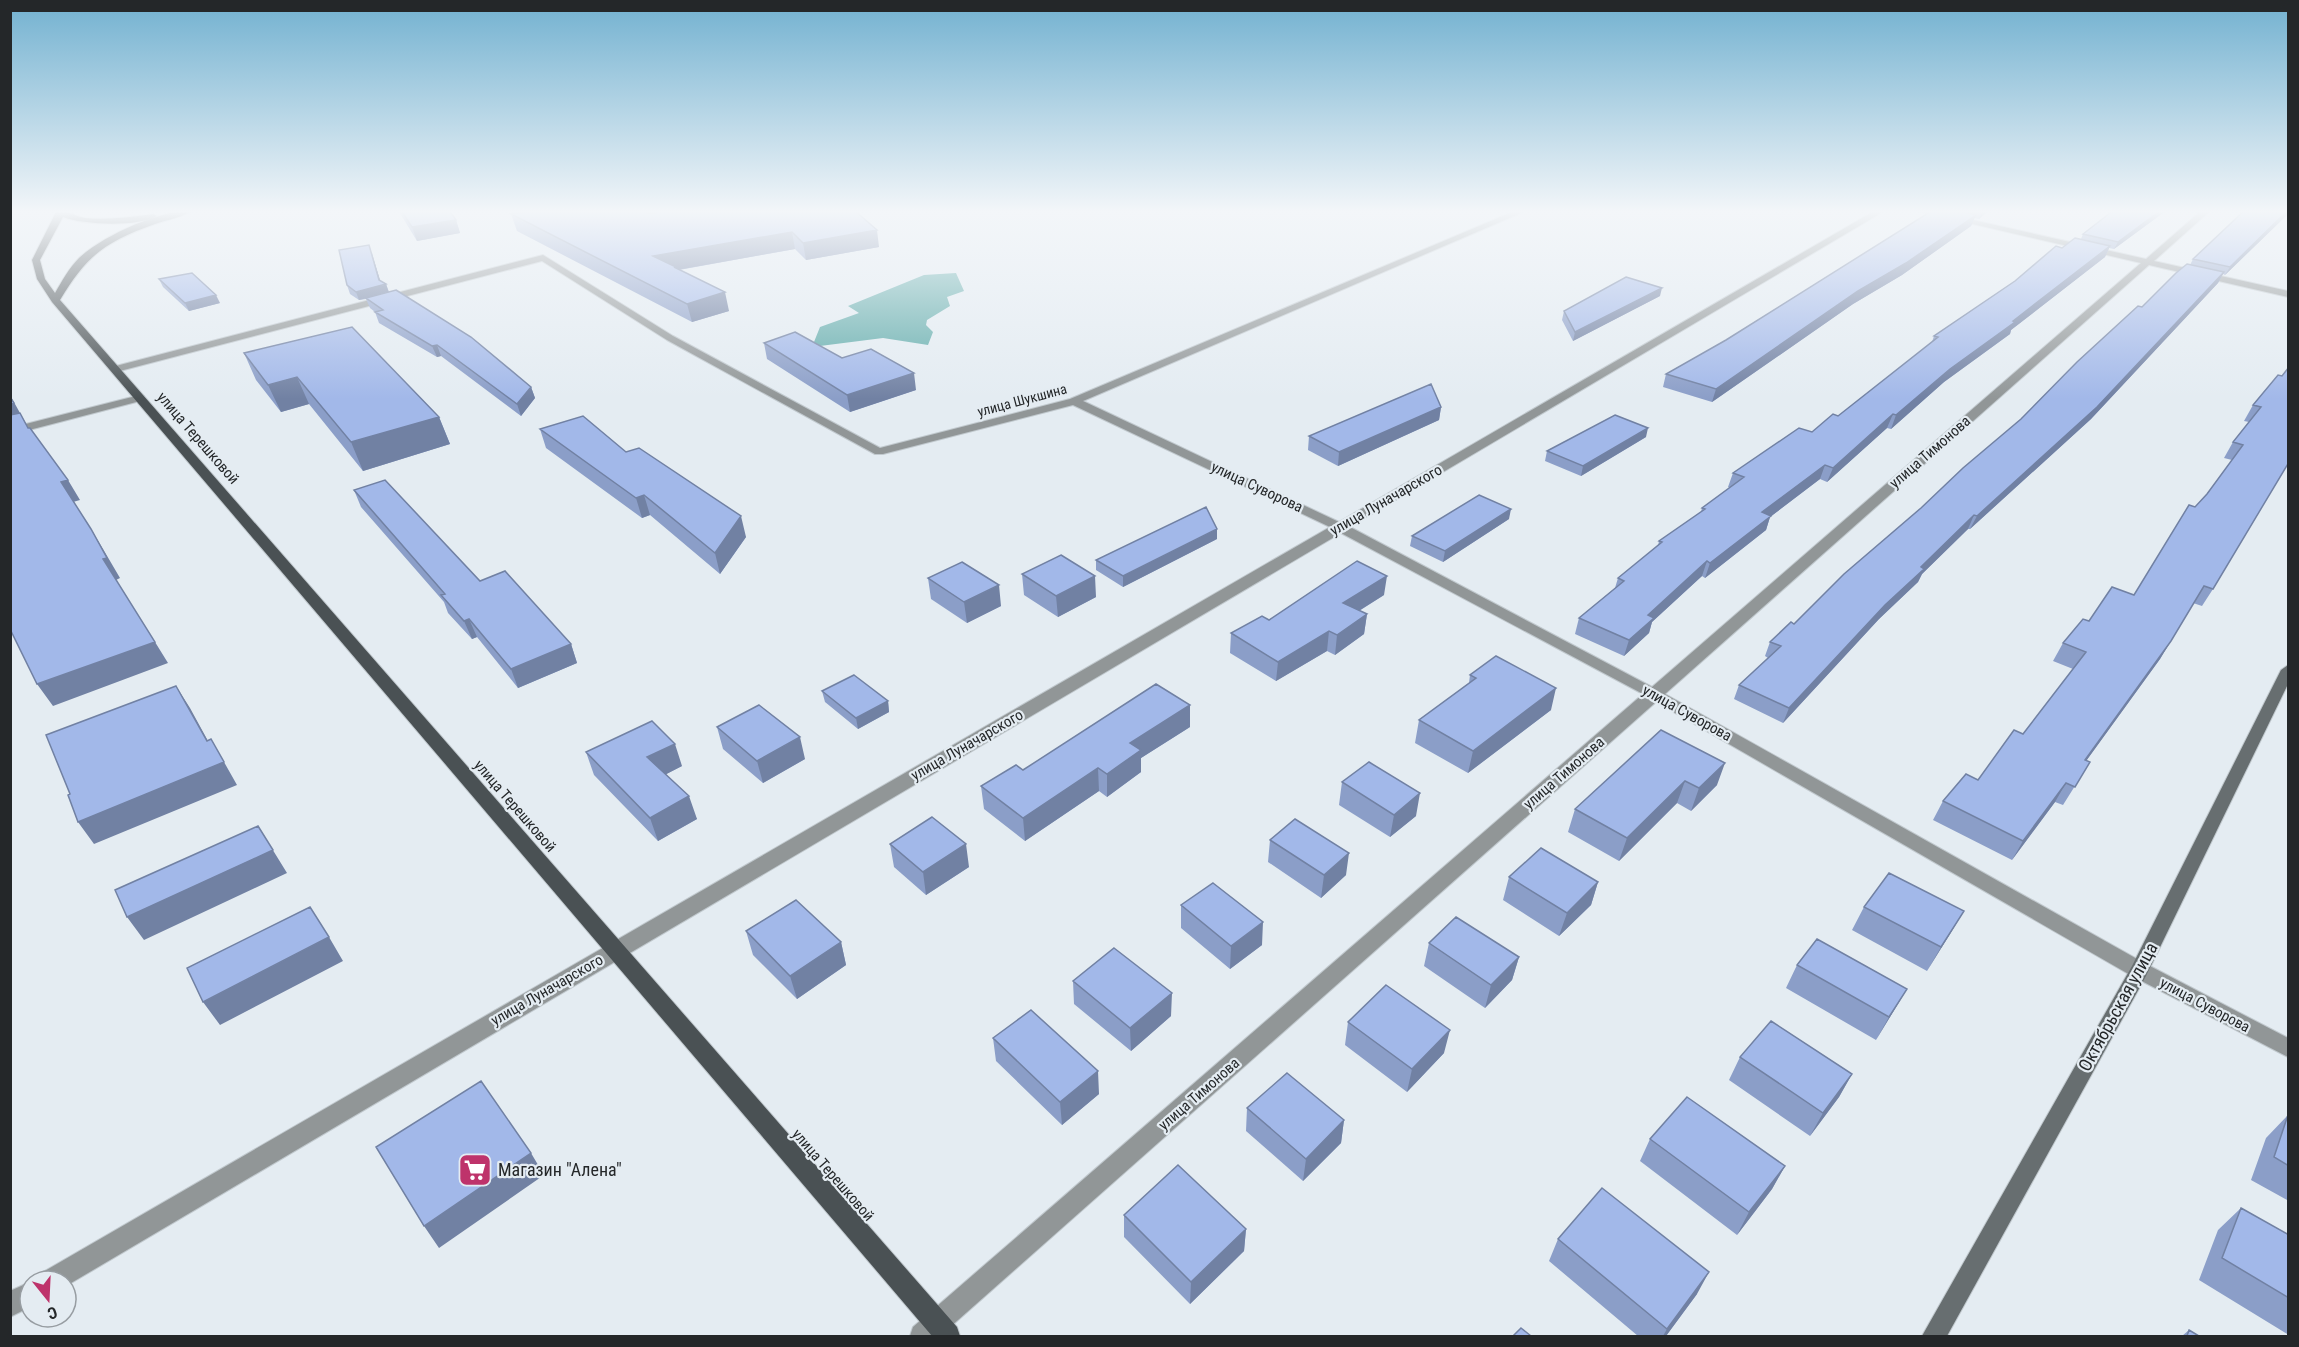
<svg xmlns="http://www.w3.org/2000/svg" width="2299" height="1347" font-family="'Roboto Condensed',sans-serif">
<rect width="100%" height="100%" fill="#e4ecf2"/>
<path fill="#62acab" d="M956,273L964,291L947,297L950,306L927,320L926,325L933,332L928,345L883,338L812,347L820,327L859,313L848,306L924,275Z"/>
<g fill="none" stroke-linecap="round" stroke-linejoin="round">
<defs>
<path id="street" d="M1517,210H1528L1083,401L1339,522L1876,210H1886L1350,527L1652,687L2141,263L1913,210H1928L2146,259L2202,210H2211L2154,261L2288,291V297L2149,265L1665,694L2146,964L2288,1038V1057L2132,976L1656,702L940,1336H910L913,1327L1643,694L1341,533L66,1286V1281H40L43,1272L1330,527L1073,405L883,454H875L667,340L542,261L116,372L112,371V367L543,255L673,336L880,448L1070,399Z
M140,395L144,396V400L10,435V428Z
M30,1282V1307L10,1317V1291Z"/>
<path id="secondary" d="M2288,665V684L2146,976L1947,1336H1922L2132,966L2281,670Z"/>
<path id="primary" d="M57,210C67,210 74,216 85,218C107,220 131,217 153,214L157,216C139,227 83,225 63,217L40,260L45,279L55,293C62,281 69,268 79,258C104,235 160,210 194,210C183,217 167,220 155,224C105,242 87,255 60,300L957,1327L960,1336H932L52,302L37,279L32,260Z"/>
</defs>
<use href="#street" stroke="#c1c9ce" stroke-width="2"/>
<use href="#secondary" stroke="#c1c9ce" stroke-width="2"/>
<use href="#primary" stroke="#c1c9ce" stroke-width="2"/>
<use href="#street" fill="#919697" fill-rule="evenodd"/>
<use href="#secondary" fill="#676e70" fill-rule="evenodd"/>
<use href="#primary" fill="#4a5154" fill-rule="evenodd"/>
</g>
<path fill="#8b9ec8" d="M398,210H449L456,220L460,233L417,241Z
M650,210H854L879,247L806,260L795,249L679,270L729,311L692,322L517,231L511,214L652,213Z
M1933,210H1989L1979,219L1974,218L1971,226L1902,275L1853,304L1712,402L1663,387L1666,374L1726,340Z
M2114,210H2167L2114,249L2109,248L2105,257L2011,330L2010,334L1944,382L1891,429L1887,428L1827,482L1820,479L1770,517L1766,530L1705,578L1702,576L1652,622L1649,633L1624,656L1575,634L1579,618L1615,588L1618,578L1658,546L1659,541L1701,512L1702,508L1730,488L1728,487L1733,473L1812,432L1838,416L1932,342L1934,336L2015,281L2062,248L2081,239L2083,234Z
M2289,210V213L2225,275L2223,274L2218,283L2091,419L1970,529H1968L1922,574L1918,582L1879,619L1783,723L1734,699L1739,685L1768,658L1765,656L1770,642L1794,624L1921,508L2021,419L2142,307L2190,265L2193,259Z
M372,253L380,281L386,284L389,292L531,387L535,398L521,416L441,356L437,357L379,323L375,312L370,308L366,299L359,300L350,294L347,285Z
M159,279L220,303L189,311L163,287Z
M1660,296L1573,341L1562,320L1564,311Z
M764,343L842,358L916,390L850,412L767,359Z
M244,353L439,417L450,444L363,471L309,404L281,412L256,380Z
M2278,375L2213,589L2202,606L2193,603L2160,659L2086,761L2090,762L2063,805L2055,802L2012,860L1933,820L1943,801L1978,780L2023,734L2073,669L2053,661L2063,643L2089,621L2134,595L2195,507L2207,494L2232,460L2224,458L2233,442L2249,422L2244,421L2253,405Z
M1441,407L1439,420L1338,466L1308,450L1309,436Z
M540,429L626,452L746,537L720,574L650,515L642,518L546,448Z
M1646,437L1581,476L1545,461L1547,451Z
M354,490L480,581L571,644L577,663L518,688L477,637L472,639L448,613L444,602L361,507Z
M1509,519L1443,562L1410,546L1412,536Z
M1217,539L1123,587L1096,570V560Z
M1022,574L1096,597L1058,617L1024,595Z
M928,578L1001,606L967,623L931,599Z
M1384,595L1359,611L1367,614L1364,634L1335,655L1327,651L1276,681L1230,653L1231,633L1269,620Z
M1470,675L1551,710L1468,773L1415,743L1419,720L1469,683Z
M822,691L888,701L889,712L858,729L825,702Z
M717,727L805,759L763,783L723,749Z
M1190,727L1141,758V772L1107,797L1099,791L1025,841L984,809L981,786L1023,770Z
M1661,730L1717,785L1691,811L1677,803L1619,861L1568,832L1575,809Z
M586,752L682,766L666,774L697,819L658,841L594,775Z
M1342,782L1416,816L1390,837L1339,805Z
M1270,840L1346,875L1321,898L1268,862Z
M890,844L969,867L926,895L894,867Z
M1509,877L1598,882L1591,905L1559,936L1503,900Z
M1181,905L1262,945L1230,969L1181,928Z
M1864,907L1964,911L1927,971L1852,930Z
M746,931L841,942L846,965L797,999L753,955Z
M1429,943L1519,957L1512,980L1485,1008L1424,966Z
M1797,965L1907,989L1876,1040L1786,988Z
M1073,981L1171,1016L1131,1051L1074,1004Z
M1348,1022L1444,1053L1407,1092L1345,1045Z
M993,1038L1099,1094L1062,1125L996,1061Z
M1740,1057L1852,1074L1839,1097L1810,1136L1729,1080Z
M1247,1108L1344,1120L1341,1143L1303,1181L1246,1131Z
M2288,1115L2289,1116V1201L2251,1180L2266,1138Z
M1650,1139L1785,1166L1772,1189L1737,1235L1640,1161Z
M2241,1208L2289,1235V1335L2199,1280L2218,1230Z
M1124,1215L1246,1229L1244,1251L1190,1304L1124,1237Z
M1558,1239L1697,1294L1666,1336H1638L1549,1261Z
M2189,1330L2199,1336H2182Z"/>
<path fill="#7181a3" d="M1984,210H1989L1979,219L1982,212Z
M2161,210H2167L2114,249L2118,242Z
M2288,210H2289V213L2225,275L2230,267Z
M1976,215L1971,226L1902,275L1853,304L1712,402L1716,389L1858,291Z
M456,220L460,233L417,241L412,227Z
M877,230L879,247L806,260L803,243Z
M792,232L795,249L677,270L653,256Z
M369,245L382,286L386,284L389,293L359,300L356,292Z
M2110,246L2105,257L2011,330L2010,334L1944,382L1891,429L1896,415L1950,369Z
M2224,272L2218,283L2091,419L1970,529L1977,516Z
M1662,288L1660,296L1573,341L1575,332Z
M725,292L729,311L692,322L687,304Z
M216,295L220,303L189,311L185,303Z
M437,345L441,356L437,357L432,346Z
M914,373L916,390L850,412L847,395Z
M297,377L309,404L281,412L268,385Z
M531,387L535,398L521,416L517,404Z
M10,395L25,422L39,447L10,426Z
M1441,407L1439,420L1338,466L1339,452Z
M1893,414L1887,428L1827,482L1833,468Z
M439,417L450,444L363,471L351,442Z
M1648,428L1646,437L1581,476L1583,466Z
M1825,465L1820,479L1770,517L1766,530L1705,578L1710,563L1762,512Z
M68,480L80,500L73,502L61,482Z
M644,495L650,515L642,518L636,498Z
M1511,509L1509,519L1443,562L1445,551Z
M1974,515L1968,529L1922,574L1918,582L1879,619L1783,723L1789,708L1921,567Z
M741,516L746,537L720,574L715,553Z
M91,529L103,549L120,578L116,580L103,559Z
M1217,529V539L1123,587V576Z
M1707,561L1702,576L1652,622L1649,633L1624,656L1629,640L1648,615Z
M1095,576L1096,597L1058,617L1056,596Z
M1387,576L1384,595L1341,622L1343,603Z
M999,585L1001,606L967,623L964,602Z
M1367,614L1364,634L1335,655L1337,635Z
M469,619L477,637L472,639L464,621Z
M1329,631L1327,651L1276,681L1278,662Z
M2171,641L2160,659L2073,779L2085,760Z
M155,642L168,663L53,706L37,684Z
M571,644L577,663L518,688L511,669Z
M176,686L190,708L220,763L207,741Z
M1556,688L1551,710L1468,773L1473,751Z
M888,701L889,712L858,729L856,718Z
M1190,705V727L1141,758V772L1107,797V774L1130,743Z
M800,737L805,759L763,783L757,761Z
M211,739L237,785L94,844L78,822Z
M675,744L682,766L655,780L647,757Z
M1725,763L1717,785L1691,811L1699,788Z
M1098,768L1099,791L1025,841L1023,818Z
M1685,781L1677,803L1619,861L1627,838Z
M2066,783L2055,802L2012,860L2023,841Z
M1420,793L1416,816L1390,837L1394,815Z
M689,796L697,819L658,841L650,818Z
M258,826L287,873L144,940L127,917Z
M966,844L969,867L926,895L923,872Z
M1349,853L1346,875L1321,898L1324,875Z
M1598,882L1591,905L1559,936L1567,913Z
M1964,911L1950,934L1927,971L1941,947Z
M1263,922L1262,945L1230,969L1231,946Z
M329,937L343,961L220,1025L203,1002Z
M841,942L846,965L797,999L790,976Z
M1519,957L1512,980L1485,1008L1491,985Z
M1907,989L1893,1012L1876,1040L1889,1017Z
M1172,993L1171,1016L1131,1051L1130,1028Z
M1450,1030L1444,1053L1407,1092L1412,1069Z
M1098,1071L1099,1094L1062,1125L1060,1102Z
M1852,1074L1839,1097L1810,1136L1823,1113Z
M1344,1120L1341,1143L1303,1181L1306,1159Z
M531,1153L544,1175L439,1248L424,1226Z
M1785,1166L1772,1189L1737,1235L1749,1212Z
M1246,1229L1244,1251L1190,1304L1191,1282Z
M1709,1272L1697,1294L1666,1336H1663L1667,1329Z"/>
<path fill="#a2b8e9" stroke="#7181a3" stroke-width="1.5" d="M401,210H449L456,220L412,227Z
M539,210H646L647,213H655L657,210H854L877,230L803,243L792,232L653,256L676,267H674L725,292L687,304L511,214Z
M1933,210H1956L1976,215L1906,263L1858,291L1716,389L1666,374L1726,340Z
M2114,210H2161L2118,242L2083,234Z
M2245,210H2288L2230,267L2193,259Z
M2075,238L2110,246L2013,321L2015,322L1950,369L1896,415L1893,414L1833,468L1825,465L1762,512L1771,516L1710,563L1707,561L1648,615L1654,618L1629,640L1579,618L1624,581L1618,578L1662,542L1659,541L1705,509L1702,508L1744,477L1733,473L1799,428L1812,432L1833,414L1838,416L1938,337L1934,336L2015,281L2056,246L2062,248Z
M369,245L379,280L386,284L356,292L347,285L339,250Z
M2187,264L2224,272L2097,407L1977,516L1974,515L1921,567L1924,569L1885,605L1789,708L1739,685L1781,646L1770,642L1791,622L1794,624L1844,574L1921,508L1963,468L2021,419L2077,362L2138,306L2142,307L2176,273Z
M192,273L216,295L185,303L159,279Z
M1626,277L1662,288L1575,332L1564,311Z
M396,290L471,337L531,387L517,404L437,345L432,346L375,312L383,310L366,298Z
M352,327L439,417L351,442L297,377L268,385L244,353Z
M795,332L842,358L871,349L914,373L847,395L764,343Z
M2289,367V462L2213,589L2204,586L2171,641L2085,760L2090,762L2075,787L2066,783L2023,841L1943,801L1966,774L1978,780L2014,730L2023,734L2086,652L2063,643L2083,619L2089,621L2112,587L2134,595L2189,505L2195,507L2207,494L2243,445L2233,442L2261,407L2253,405L2278,375L2282,376Z
M1431,384L1441,407L1339,452L1309,436Z
M10,397L14,403L10,404Z
M20,413L28,428H30L68,480L61,482L91,529L107,558L103,559L155,642L37,684L10,629V415Z
M1615,415L1648,428L1583,466L1547,451Z
M583,416L626,452L639,448L741,516L715,553L644,495L636,498L540,429Z
M385,480L480,581L505,571L571,644L511,669L469,619L464,621L441,595L445,594L354,490Z
M1479,495L1511,509L1445,551L1412,536Z
M1206,507L1217,529L1123,576L1096,560Z
M1061,555L1095,576L1056,596L1022,574Z
M1357,561L1387,576L1343,603L1367,614L1337,635L1329,631L1278,662L1231,633L1262,616L1269,620Z
M962,562L999,585L964,602L928,578Z
M1496,656L1556,688L1473,751L1419,720L1476,678L1470,675Z
M854,675L888,701L856,718L822,691Z
M1156,684L1190,705L1130,743L1141,750L1107,774L1098,768L1023,818L981,786L1016,765L1023,770Z
M176,686L207,741L211,739L224,762L78,822L68,795L70,794L46,735Z
M759,705L800,737L757,761L717,727Z
M652,721L675,744L647,757L689,796L650,818L586,752Z
M1661,730L1725,763L1699,788L1685,781L1627,838L1575,809Z
M1369,762L1420,793L1394,815L1342,782Z
M932,817L966,844L923,872L890,844Z
M1295,819L1349,853L1324,875L1270,840Z
M258,826L273,850L127,917L115,890Z
M1541,848L1598,882L1567,913L1509,877Z
M1889,873L1964,911L1941,947L1864,907Z
M1213,883L1263,922L1231,946L1181,905Z
M796,900L841,942L790,976L746,931Z
M310,907L329,937L203,1002L187,968Z
M1456,917L1519,957L1491,985L1429,943Z
M1817,939L1907,989L1889,1017L1797,965Z
M1114,948L1172,993L1130,1028L1073,981Z
M1386,985L1450,1030L1412,1069L1348,1022Z
M1031,1010L1098,1071L1060,1102L993,1038Z
M1771,1021L1852,1074L1823,1113L1740,1057Z
M1287,1073L1344,1120L1306,1159L1247,1108Z
M481,1081L531,1153L424,1226L376,1147Z
M1687,1097L1785,1166L1749,1212L1650,1139Z
M2288,1115L2289,1116V1166L2274,1157Z
M1178,1165L1246,1229L1191,1282L1124,1215Z
M1602,1188L1709,1272L1667,1329L1558,1239Z
M2241,1208L2289,1235V1298L2222,1258Z
M1521,1328L1531,1336H1513Z
M2189,1330L2199,1336H2187Z"/>
<linearGradient id="sky" x2="0" y2="1"><stop stop-color="#72b1d0"/><stop offset="0.53" stop-color="#f3f6f9"/><stop offset="1" stop-color="#f3f6f9" stop-opacity="0"/></linearGradient>
<rect width="2299" height="399" fill="url(#sky)"/>
<defs>
<symbol id="supermarket-square" viewBox="-11 -11 22 22"><rect x="-9" y="-9" width="18" height="18" rx="4" fill="#be336b" stroke="#e4ecf2"/><path d="M-6-5.5h2.5l.6 2H6L4.5 2H-2.5L-4.4-4H-6ZM-1.5 3.2a1.3 1.3 0 1 0 .1 0ZM3 3.2a1.3 1.3 0 1 0 .1 0Z" fill="#fff"/></symbol>
</defs>
<g fill-rule="evenodd">
<use href="#supermarket-square" x="456" y="1151" width="38" height="38"/>
</g>
<g text-anchor="middle" stroke-width="4.5" stroke-linejoin="round" paint-order="stroke">
<g font-size="14" fill="#242729" stroke="#e4ecf2">
<text transform="translate(1022 400) rotate(-15)" y="5">улица Шукшина</text>
</g>
<g font-size="15" fill="#242729" stroke="#e4ecf2">
<text transform="translate(198 438) rotate(49)" y="5">улица Терешковой</text>
<text transform="translate(1930 452) rotate(-41)" y="5">улица Тимонова</text>
<text transform="translate(1257 487) rotate(25)" y="5">улица Суворова</text>
<text transform="translate(1386 500) rotate(-30)" y="5">улица Луначарского</text>
<text transform="translate(1687 713) rotate(29)" y="5">улица Суворова</text>
<text transform="translate(967 745) rotate(-30)" y="5">улица Луначарского</text>
<text transform="translate(1564 773) rotate(-41)" y="5">улица Тимонова</text>
<text transform="translate(515 806) rotate(49)" y="5">улица Терешковой</text>
<text transform="translate(547 990) rotate(-30)" y="5">улица Луначарского</text>
<text transform="translate(2205 1005) rotate(28)" y="5">улица Суворова</text>
<text transform="translate(1199 1094) rotate(-41)" y="5">улица Тимонова</text>
<text transform="translate(833 1175) rotate(49)" y="5">улица Терешковой</text>
</g>
<g font-size="18" fill="#242729" stroke="#e4ecf2">
<text transform="translate(2118 1007) rotate(-61)" y="6">Октябрьская улица</text>
</g>
<g font-size="18" fill="#242729" stroke="#e4ecf2" text-anchor="start">
<text x="498" y="1176">Магазин "Алена"</text>
</g>
</g>
<rect width="2299" height="1347" fill="none" stroke="#242729" stroke-width="24"/>
<g transform="translate(48 1299) rotate(162)"><circle r="28" fill="#e4ecf2" stroke="#979da2" stroke-width="1.5"/>
<path d="M0-4.5L10 22L0 15L-10 22Z" fill="#be336b"/>
<text y="-9" font-size="16" font-weight="bold" text-anchor="middle" fill="#242729">С</text>
</g>
</svg>
